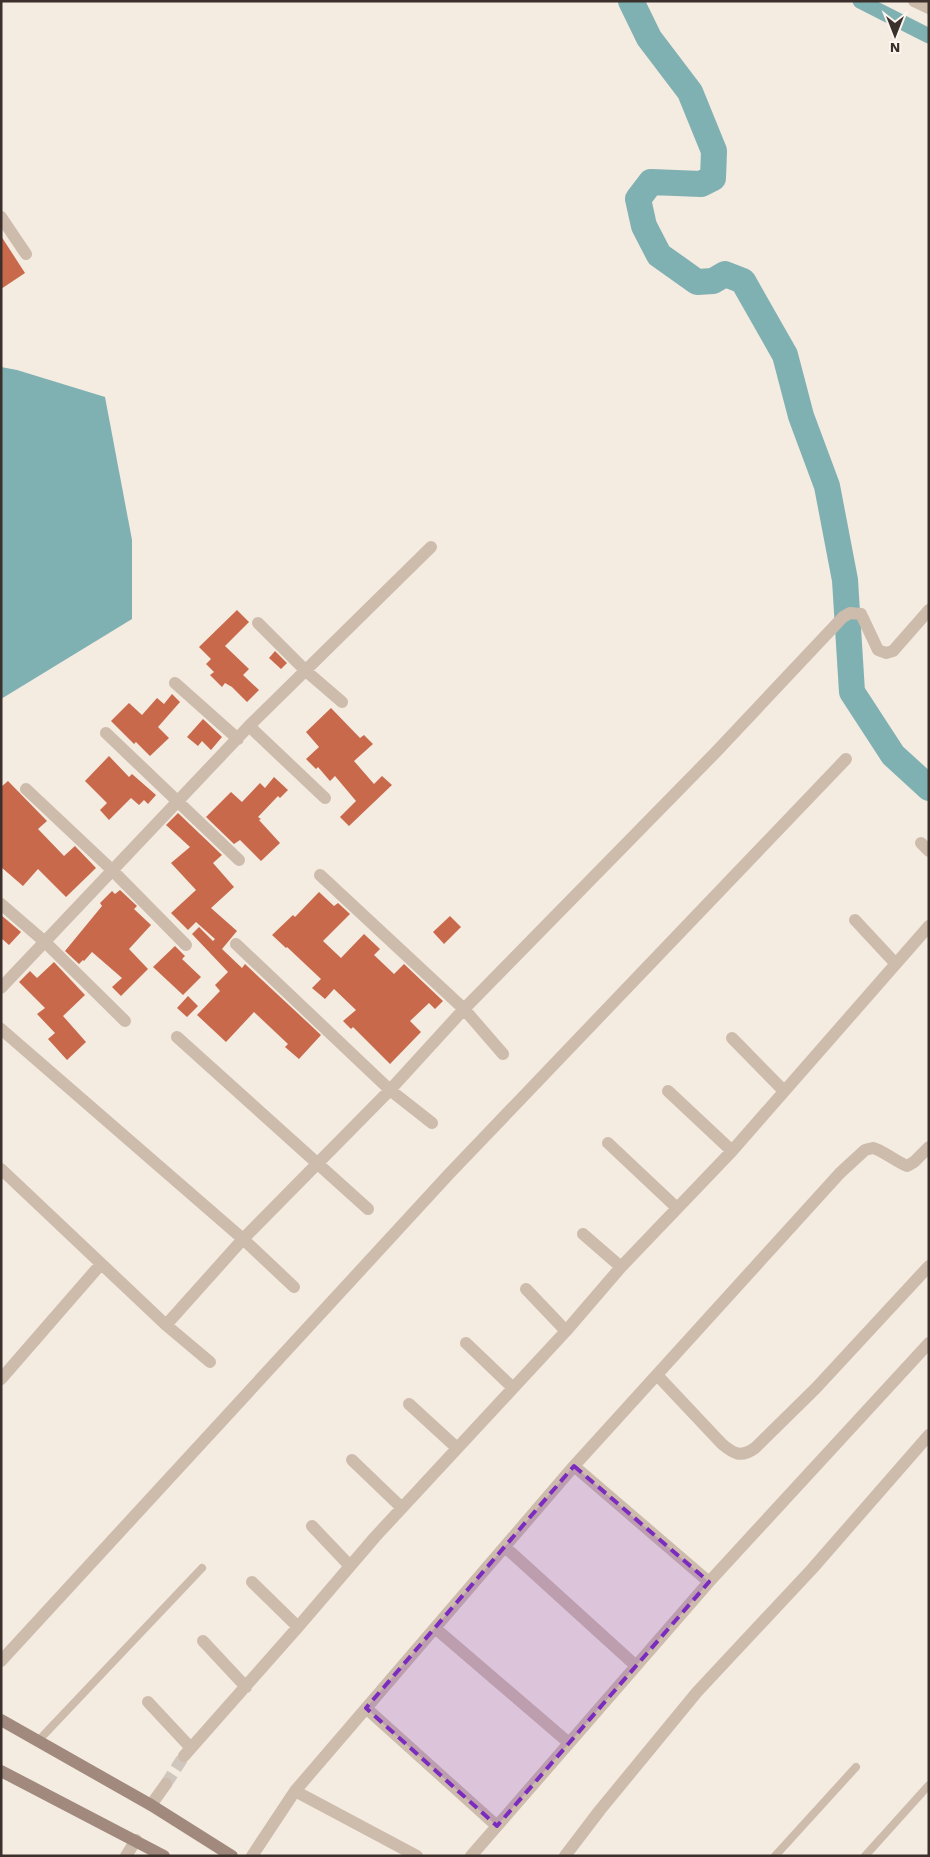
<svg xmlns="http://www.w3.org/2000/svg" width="930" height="1857" font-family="'Work Sans',sans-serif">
<rect width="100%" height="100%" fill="#f4ebe1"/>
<path fill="#7fb0b2" d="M1,367L17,370L105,397L132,540V619L1,699Z"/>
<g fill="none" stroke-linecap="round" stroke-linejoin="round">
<path stroke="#7fb0b2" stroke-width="15" d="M860,1L929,36"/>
<path stroke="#7fb0b2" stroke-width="26" d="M631,1L649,38L690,92L714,151L713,178L701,184L651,182L638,199L644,226L659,255L697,282L713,281L725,274L743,281L785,355L801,416L827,486L845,580L852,692L893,755L929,788"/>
</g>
<path fill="#c8694b" d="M1,236L25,273L1,289Z
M237,610L249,622L225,646L249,669L243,675L259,690L247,702L232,687L225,683L222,687L210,675L214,672L206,664L211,659L199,647Z
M275,651L287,663L281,669L269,658Z
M172,694L180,702L158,727L169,738L150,756L136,742L134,744L111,721L129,703L142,715L157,698L164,704Z
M331,708L360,738L364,735L373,744L354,761L374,784L382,776L392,785L349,826L340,817L356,801L335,776L330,781L318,767L316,769L306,759L319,747L306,732Z
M203,719L222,737L211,750L202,741L198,746L187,737Z
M109,756L129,777L132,774L156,795L148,804L144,800L139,805L131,798L109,820L100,810L107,803L85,781Z
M274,777L288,790L280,798L278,796L258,817L261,819L259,820L280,843L261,861L240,840L234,844L206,817L231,792L242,802L260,783L265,788Z
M8,781L47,821L38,829L64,856L75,846L96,868L66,897L38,869L23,886L1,867V787Z
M178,813L222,855L213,863L234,887L211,908L237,931L222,949L242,968L245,964L321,1035L299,1059L285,1047L288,1044L254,1012L226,1042L197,1015L220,991L215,985L228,972L192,934L199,927L213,941L215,939L196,922L188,930L171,913L196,890L171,863L190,847L166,825Z
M120,890L137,906L134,909L151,925L129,949L148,969L121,996L112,987L122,978L92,952L84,961L83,960L79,964L65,951L102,906L100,903L112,891L115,894Z
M319,892L334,906L338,903L350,914L323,941L341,958L364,934L380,949L374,955L394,974L404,964L443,1001L435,1009L429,1003L410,1021L421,1032L390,1064L353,1027L351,1029L343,1021L356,1010L334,989L325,999L312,988L321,979L287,947L286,948L272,935L293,915L295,917Z
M1,915L21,932L9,945L1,938Z
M450,916L461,927L444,944L433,932Z
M175,946L185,956L182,959L201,977L183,995L153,967Z
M54,962L85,995L63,1016L86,1042L67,1060L48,1039L55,1033L37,1014L45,1008L19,982L30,971L37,978Z
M188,996L198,1006L187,1017L177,1008Z"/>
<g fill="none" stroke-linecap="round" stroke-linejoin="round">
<path stroke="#cfc6bd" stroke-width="12" stroke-dasharray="12 6" stroke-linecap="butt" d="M166,1784L184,1756"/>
<path stroke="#cdbbac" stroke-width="8" d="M38,1741L202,1568
M775,1856L856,1767
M865,1856L929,1785"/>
<path stroke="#cdbbac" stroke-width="12" d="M914,1L929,8
M1,217L26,254
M258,623L306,671L342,702
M175,683L238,739
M249,726L325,798
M106,733L239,860
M26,789L112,870L186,945
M921,843L929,851
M320,875L464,1009L503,1054
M1,904L45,942L125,1021
M855,920L895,963
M236,944L390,1090L432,1123
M1,988L249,726L431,547
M1,1029L243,1239L294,1287
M177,1037L368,1209
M732,1038L784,1091
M668,1091L732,1151
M608,1143L677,1208
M1,1169L166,1325L210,1362
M583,1234L621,1267
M526,1289L566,1331
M166,1325L243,1239L390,1090L464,1009L715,753L843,617L850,613L861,614L878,650L886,653L893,651L929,610
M466,1343L513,1388
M657,1375L722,1444C734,1454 741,1458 755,1448L816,1388L929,1266
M1,1379L101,1264
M409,1404L457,1448
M352,1460L402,1508
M574,1466L709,1582
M312,1526L350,1566
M505,1547L635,1665
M252,1582L298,1627
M435,1628L569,1743
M203,1641L246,1687
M1,1661L449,1174L846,759
M148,1702L191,1748
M366,1708L497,1826
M184,1756L298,1627L375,1537L566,1331L621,1267L732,1151L929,926
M295,1791L417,1856
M151,1805L166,1784
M126,1856L136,1840
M252,1856L295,1791L574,1466L840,1173L865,1150C866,1150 871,1148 873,1148C880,1149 897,1162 907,1166L914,1162L929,1147
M471,1856L709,1582L929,1343
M565,1856L600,1810L697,1692L812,1569L929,1435"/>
<path stroke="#a18a7d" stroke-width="12" d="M1,1720L151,1805L232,1856
M1,1771L164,1856"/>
</g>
<path fill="#7b2cbf" fill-opacity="0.2" stroke="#7b2cbf" stroke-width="4" stroke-dasharray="10 6" stroke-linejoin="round" d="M574,1466L709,1582L497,1826L366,1708Z"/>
<rect width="930" height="1857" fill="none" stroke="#3b302b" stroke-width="5"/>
<g transform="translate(895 35) rotate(180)" stroke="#fbf5ee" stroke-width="4" paint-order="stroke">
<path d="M0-4L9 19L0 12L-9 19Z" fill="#3b302b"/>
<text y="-8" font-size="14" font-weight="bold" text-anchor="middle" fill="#3b302b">N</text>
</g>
</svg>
